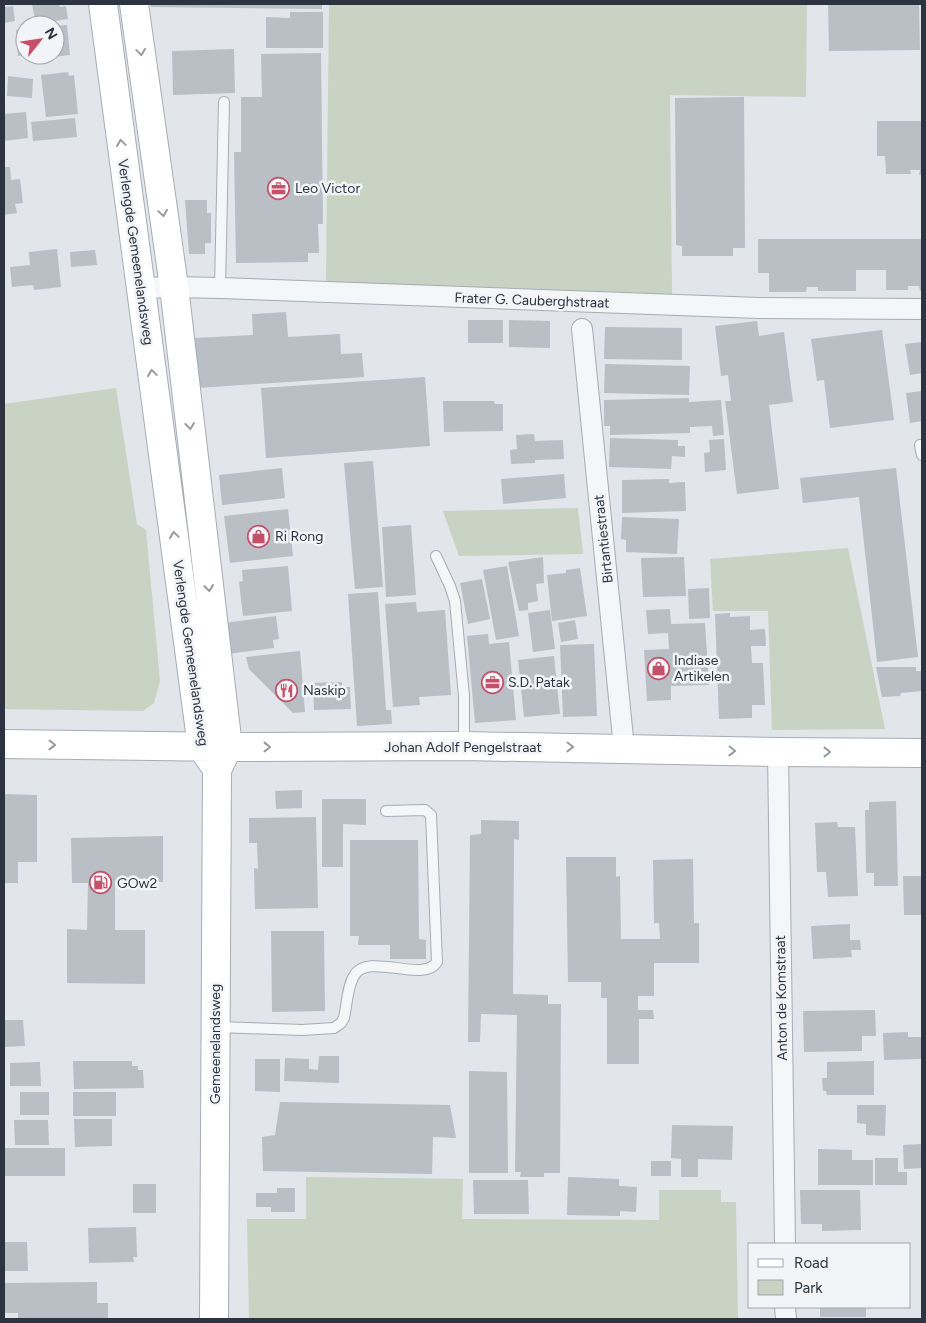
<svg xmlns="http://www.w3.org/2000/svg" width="926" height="1323" font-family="Figtree,sans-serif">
<rect width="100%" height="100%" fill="#e2e5e9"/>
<path fill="#c8d3c4" d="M329,4H807L806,97L670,95L672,294L326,282Z
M116,388L137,524L146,530L160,681L154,703L143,711L4,709V404Z
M578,508L583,554L459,556L443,511Z
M848,548L885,729L772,730L768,611H713L710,559Z
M306,1177L463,1179L462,1219L659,1220V1190H721V1202H736L738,1319H249L247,1219H306Z"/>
<path fill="#babfc6" d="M32,4H59L60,7L66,6L68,19L36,24Z
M151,4H322V9L151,7Z
M828,4H919L920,50L829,51Z
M13,6L15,21L4,23V7Z
M290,12H323V48H266V17L290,18Z
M67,25L70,55L45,58V55H55V26Z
M25,29V55L18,56L16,30Z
M234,49L235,93L173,95L172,51Z
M321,53L323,224H318L319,253H308V262L236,263L234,152H241V97H262L261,54Z
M68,72L69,76L74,75L78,114L46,117L41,75Z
M8,76L33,79L32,98L7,96Z
M744,97L745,248H733V256H682V246L676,245L675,98Z
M26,112L28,138L4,141V114Z
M75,118L77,137L33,141L31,122Z
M877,121H922V175H919L920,170H910L911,174H886L885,156H877Z
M4,167H10L11,180L20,179L23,203L15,204L17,213L4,215Z
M185,200H207V213H211V243H205V254H189Z
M758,239H922V291H920L919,286H908V290H886V270H856V291H818V287H807L806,292H769V273H758Z
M57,249L61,287L34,290L33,285L12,287L10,267L30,265L29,252Z
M95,250L97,265L71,267L70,252Z
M286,312L288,337L340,334L341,354L362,353L364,377L197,388L194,338L253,335L252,314Z
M468,320H503V343H468Z
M509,320L550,321V348L509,347Z
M757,321L759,336L784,332L793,402L769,405L779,489L737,494L725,401H731L728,375L721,376L715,326Z
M605,327L682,328V360L604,359Z
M882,330L894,420L830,428L824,380L817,381L811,339Z
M922,342V373L910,375L905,344Z
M605,364L690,366L689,395L604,393Z
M425,377L430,446L266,458L261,388Z
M922,391V421L910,423L906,393Z
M689,398V402L721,400L724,435L713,436L712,426L690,427V433L610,435V426H604V400Z
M443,401H494L495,404H503V431L444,432Z
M534,434L535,441L563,440L564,459L535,460V463L511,464L510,450L517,449L516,435Z
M610,438L678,440V446H685V457L672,456L671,469L609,467Z
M724,439L726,470L705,472L704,453L710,452L709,440Z
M373,461L383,587L355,589L344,463Z
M282,468L285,498L222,505L219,475Z
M896,468L918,657L877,662L859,497L803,503L800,478Z
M564,474L566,498L503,504L501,479Z
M669,479V483L685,482L686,511L622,513V480Z
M288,509L293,556L230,563L224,516Z
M622,517L679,519L677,554L626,552V540L621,539Z
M411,525L416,595L386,597L382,527Z
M543,557L544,583L536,584L538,601L528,603V610L519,611L508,562Z
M684,557L686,596L643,597L641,558Z
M288,566L292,611L243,616L239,582L243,581L242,570Z
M507,566L519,636L496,640L483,570Z
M580,568L587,616L552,621L547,575L566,573V570Z
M482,579L490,619L468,624L460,583Z
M709,588L710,618L689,619L688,589Z
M378,592L386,710H391L392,724L357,726L348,594Z
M416,602L417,612L445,610L451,695L419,697L420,705L393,707L385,604Z
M670,609L671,624L705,623L709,685L671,686V700L647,701L644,650L669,649L668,633L648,634L646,610Z
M550,610L555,649L533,652L528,613Z
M730,613V617L750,616V630L765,629L766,646H751L752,663H763L765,705H752V718L719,719L715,614Z
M276,616L279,639L273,640L274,648L228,654L224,623Z
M575,620L578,639L561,642L558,623Z
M488,634L489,644L509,642L516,720L475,723L467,636Z
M594,644L597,716L563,717L560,645Z
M300,651L305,712L293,713L249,669L246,657Z
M554,656L560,714L524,717L518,660Z
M876,667H916V671H922V691L901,693L900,696L882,697Z
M342,682V687H350L351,709L314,710L313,683Z
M302,790V808L276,809L275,791Z
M4,794L37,795V862H18V883H4Z
M322,799H366V825L343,824V867H322Z
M896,801L898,886H874V873H866L865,810H869V802Z
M316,817L318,908L255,909L254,868L258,869L257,843H249V818Z
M481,820L519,821V840L514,839L513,994L548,995V1004H561L560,1173H544V1177H520L521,1172H515L517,1015L481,1014L480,1042H468L470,835L481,834Z
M837,822L838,827H855L858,896L828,897L826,872H817L815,823Z
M163,836V882H115V930H145V984L67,983V929L87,930L88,883H72L71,838Z
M350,840H418L419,939L426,940V959H390V945H358L359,936H350Z
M566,857H616V877L620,876L621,939H660L659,923H654L653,860L693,859L694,923H699V963H654V996H638V1010H653L654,1019H639V1064H607V998H601V982H568Z
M903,876H922V915H904Z
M850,924V940H860L861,950H851L852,957L813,959L811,926Z
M271,931H324L325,1011L272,1012Z
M875,1010L876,1036H862V1051L804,1052L803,1011Z
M4,1020H23L25,1046L4,1047Z
M908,1032V1037H921V1059L884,1060L883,1033Z
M319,1056H339V1083L284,1081L285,1058L309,1059V1069L318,1070Z
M255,1059H280V1092L255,1091Z
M73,1061H132V1066H138V1070H143L144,1088L74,1089Z
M874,1061V1095H827L826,1091H823L822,1078H827V1062Z
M40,1062L41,1086H10V1063Z
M469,1071L507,1072L508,1173H469Z
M20,1092H49V1115H20Z
M73,1092H116V1116H73Z
M280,1102L450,1105L456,1138L433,1137L432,1174L263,1171L262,1137L275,1135Z
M857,1105H886L885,1136L866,1135V1124L857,1123Z
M74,1119H112V1146L75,1147Z
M14,1120H48L49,1145H15Z
M672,1125L733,1126L732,1160L698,1159V1177H681V1159L671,1158Z
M922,1144V1168L904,1169L903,1145Z
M4,1148H65V1176H4Z
M818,1149L852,1150V1160H873V1185H818Z
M875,1158H898V1172H907V1185H875Z
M651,1161H671V1176H651Z
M568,1177L619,1179V1186L637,1187L636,1212L620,1211V1216L567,1215Z
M473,1180H528L529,1214H474Z
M133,1184H156V1213H133Z
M277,1188H295V1212H271V1207H256V1193H277Z
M800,1190H860L861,1230L822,1231V1224H801Z
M136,1227L137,1257H133L134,1262L89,1263L88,1228Z
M4,1242H27L28,1271H4Z
M97,1282V1303H108V1319H18V1313H4V1283Z
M820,1307H866V1317H820Z"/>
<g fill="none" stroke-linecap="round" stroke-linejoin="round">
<defs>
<path id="lane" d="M220,288L224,102
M920,445L922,455
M436,556L450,586L455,601L464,696V745
M217,1027L302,1030L334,1028L341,1023L344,1018C347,1005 347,987 354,976C367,951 423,984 437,962L431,815L425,810L386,811"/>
<path id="street" d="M141,288L174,287L220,288L759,308L922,309
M582,329L624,748
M778,752L785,1244
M785,1307L786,1319"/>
<path id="secondary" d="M103,4L202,747L212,762
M134,4L174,287L228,747L217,770L214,1319
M4,744L228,747L464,746L778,752L922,753"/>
</defs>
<use href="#lane" stroke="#a7acb3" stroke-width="12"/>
<use href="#street" stroke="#a7acb3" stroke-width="22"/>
<use href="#secondary" stroke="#a7acb3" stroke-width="30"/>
<use href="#lane" stroke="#f5f6f8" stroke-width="10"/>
<use href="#street" stroke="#f5f6f8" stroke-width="20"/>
<use href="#secondary" stroke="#fff" stroke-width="28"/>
</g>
<defs><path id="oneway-chevron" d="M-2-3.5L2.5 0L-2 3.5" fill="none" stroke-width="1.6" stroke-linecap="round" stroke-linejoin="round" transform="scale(1.25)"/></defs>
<g stroke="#959aa0">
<use href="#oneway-chevron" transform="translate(141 52) rotate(82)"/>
<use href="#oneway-chevron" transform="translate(121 143) rotate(-98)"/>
<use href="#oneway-chevron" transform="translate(163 213) rotate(82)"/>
<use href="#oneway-chevron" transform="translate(152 373) rotate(-98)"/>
<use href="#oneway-chevron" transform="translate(190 426) rotate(83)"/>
<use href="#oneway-chevron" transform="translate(174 535) rotate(-98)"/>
<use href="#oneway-chevron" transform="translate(209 588) rotate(83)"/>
<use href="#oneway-chevron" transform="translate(52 745) rotate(1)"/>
<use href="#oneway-chevron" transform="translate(267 747)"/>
<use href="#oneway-chevron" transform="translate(570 747) rotate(1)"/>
<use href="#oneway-chevron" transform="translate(732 751) rotate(1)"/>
<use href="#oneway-chevron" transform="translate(827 752)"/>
</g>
<defs>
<symbol id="office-ring" viewBox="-11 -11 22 22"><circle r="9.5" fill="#f2f4f7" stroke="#c55068" stroke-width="1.5"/><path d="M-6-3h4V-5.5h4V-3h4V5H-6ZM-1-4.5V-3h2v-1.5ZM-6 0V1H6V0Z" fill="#c55068"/></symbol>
<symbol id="shop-ring" viewBox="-11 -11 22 22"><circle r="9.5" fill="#f2f4f7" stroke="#c55068" stroke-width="1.5"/><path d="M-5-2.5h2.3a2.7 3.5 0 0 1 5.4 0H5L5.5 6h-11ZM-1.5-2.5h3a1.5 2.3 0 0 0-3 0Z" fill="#c55068"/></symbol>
<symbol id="restaurant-ring" viewBox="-11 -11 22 22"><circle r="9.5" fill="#f2f4f7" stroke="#c55068" stroke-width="1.5"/><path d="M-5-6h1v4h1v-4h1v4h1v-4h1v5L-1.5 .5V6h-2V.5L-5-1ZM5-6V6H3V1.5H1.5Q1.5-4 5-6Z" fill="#c55068"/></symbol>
<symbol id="fuel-ring" viewBox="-11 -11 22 22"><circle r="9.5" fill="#f2f4f7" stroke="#c55068" stroke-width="1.5"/><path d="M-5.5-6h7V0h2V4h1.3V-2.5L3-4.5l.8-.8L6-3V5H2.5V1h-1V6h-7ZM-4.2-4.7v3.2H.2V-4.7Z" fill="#c55068"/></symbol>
</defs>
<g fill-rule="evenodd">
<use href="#office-ring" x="266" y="176" width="25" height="25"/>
<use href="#shop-ring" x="246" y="524" width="25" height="25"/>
<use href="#shop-ring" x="646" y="656" width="25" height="25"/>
<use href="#office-ring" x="480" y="670" width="25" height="25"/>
<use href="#restaurant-ring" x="274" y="678" width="25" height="25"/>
<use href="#fuel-ring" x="88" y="870" width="25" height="25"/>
</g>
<g text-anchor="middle" stroke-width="5" stroke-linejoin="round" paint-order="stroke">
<g font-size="14" fill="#2b3440" stroke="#f2f4f7" text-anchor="start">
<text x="295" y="193">Leo Victor</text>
<text x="275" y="541">Ri Rong</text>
<text x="674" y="665">Indiase<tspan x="674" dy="16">Artikelen</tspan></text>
<text x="508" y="687">S.D. Patak</text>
<text x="303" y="695">Naskip</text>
<text x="117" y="888">GOw2</text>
</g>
<g font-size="14" fill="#2b3440" stroke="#f2f4f7">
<text transform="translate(136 252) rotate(82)" y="5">Verlengde Gemeenelandsweg</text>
<text transform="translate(532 300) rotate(2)" y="5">Frater G. Cauberghstraat</text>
<text transform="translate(603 539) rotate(-96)" y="5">Birtantiestraat</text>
<text transform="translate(191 653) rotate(82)" y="5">Verlengde Gemeenelandsweg</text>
<text x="463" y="752">Johan Adolf Pengelstraat</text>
<text transform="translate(781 998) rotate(-91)" y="5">Anton de Komstraat</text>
<text transform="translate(215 1044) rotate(-90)" y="5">Gemeenelandsweg</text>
</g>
</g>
<rect width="926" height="1323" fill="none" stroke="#2b3440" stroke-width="10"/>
<rect x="748" y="1243" width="162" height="65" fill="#f2f4f7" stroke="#a2a7ae"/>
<rect x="758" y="1259" width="25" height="8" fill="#ffffff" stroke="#a2a7ae"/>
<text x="794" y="1268" font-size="15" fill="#2b3440">Road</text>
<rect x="758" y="1280" width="25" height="15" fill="#c8d3c4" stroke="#a2a7ae"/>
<text x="794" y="1293" font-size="15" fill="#2b3440">Park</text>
<g transform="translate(40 40) rotate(60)"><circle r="24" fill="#f2f4f7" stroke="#a2a7ae"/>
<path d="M0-4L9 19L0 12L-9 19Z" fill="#c55068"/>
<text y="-8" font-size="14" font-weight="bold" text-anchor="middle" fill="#2b3440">N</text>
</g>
</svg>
